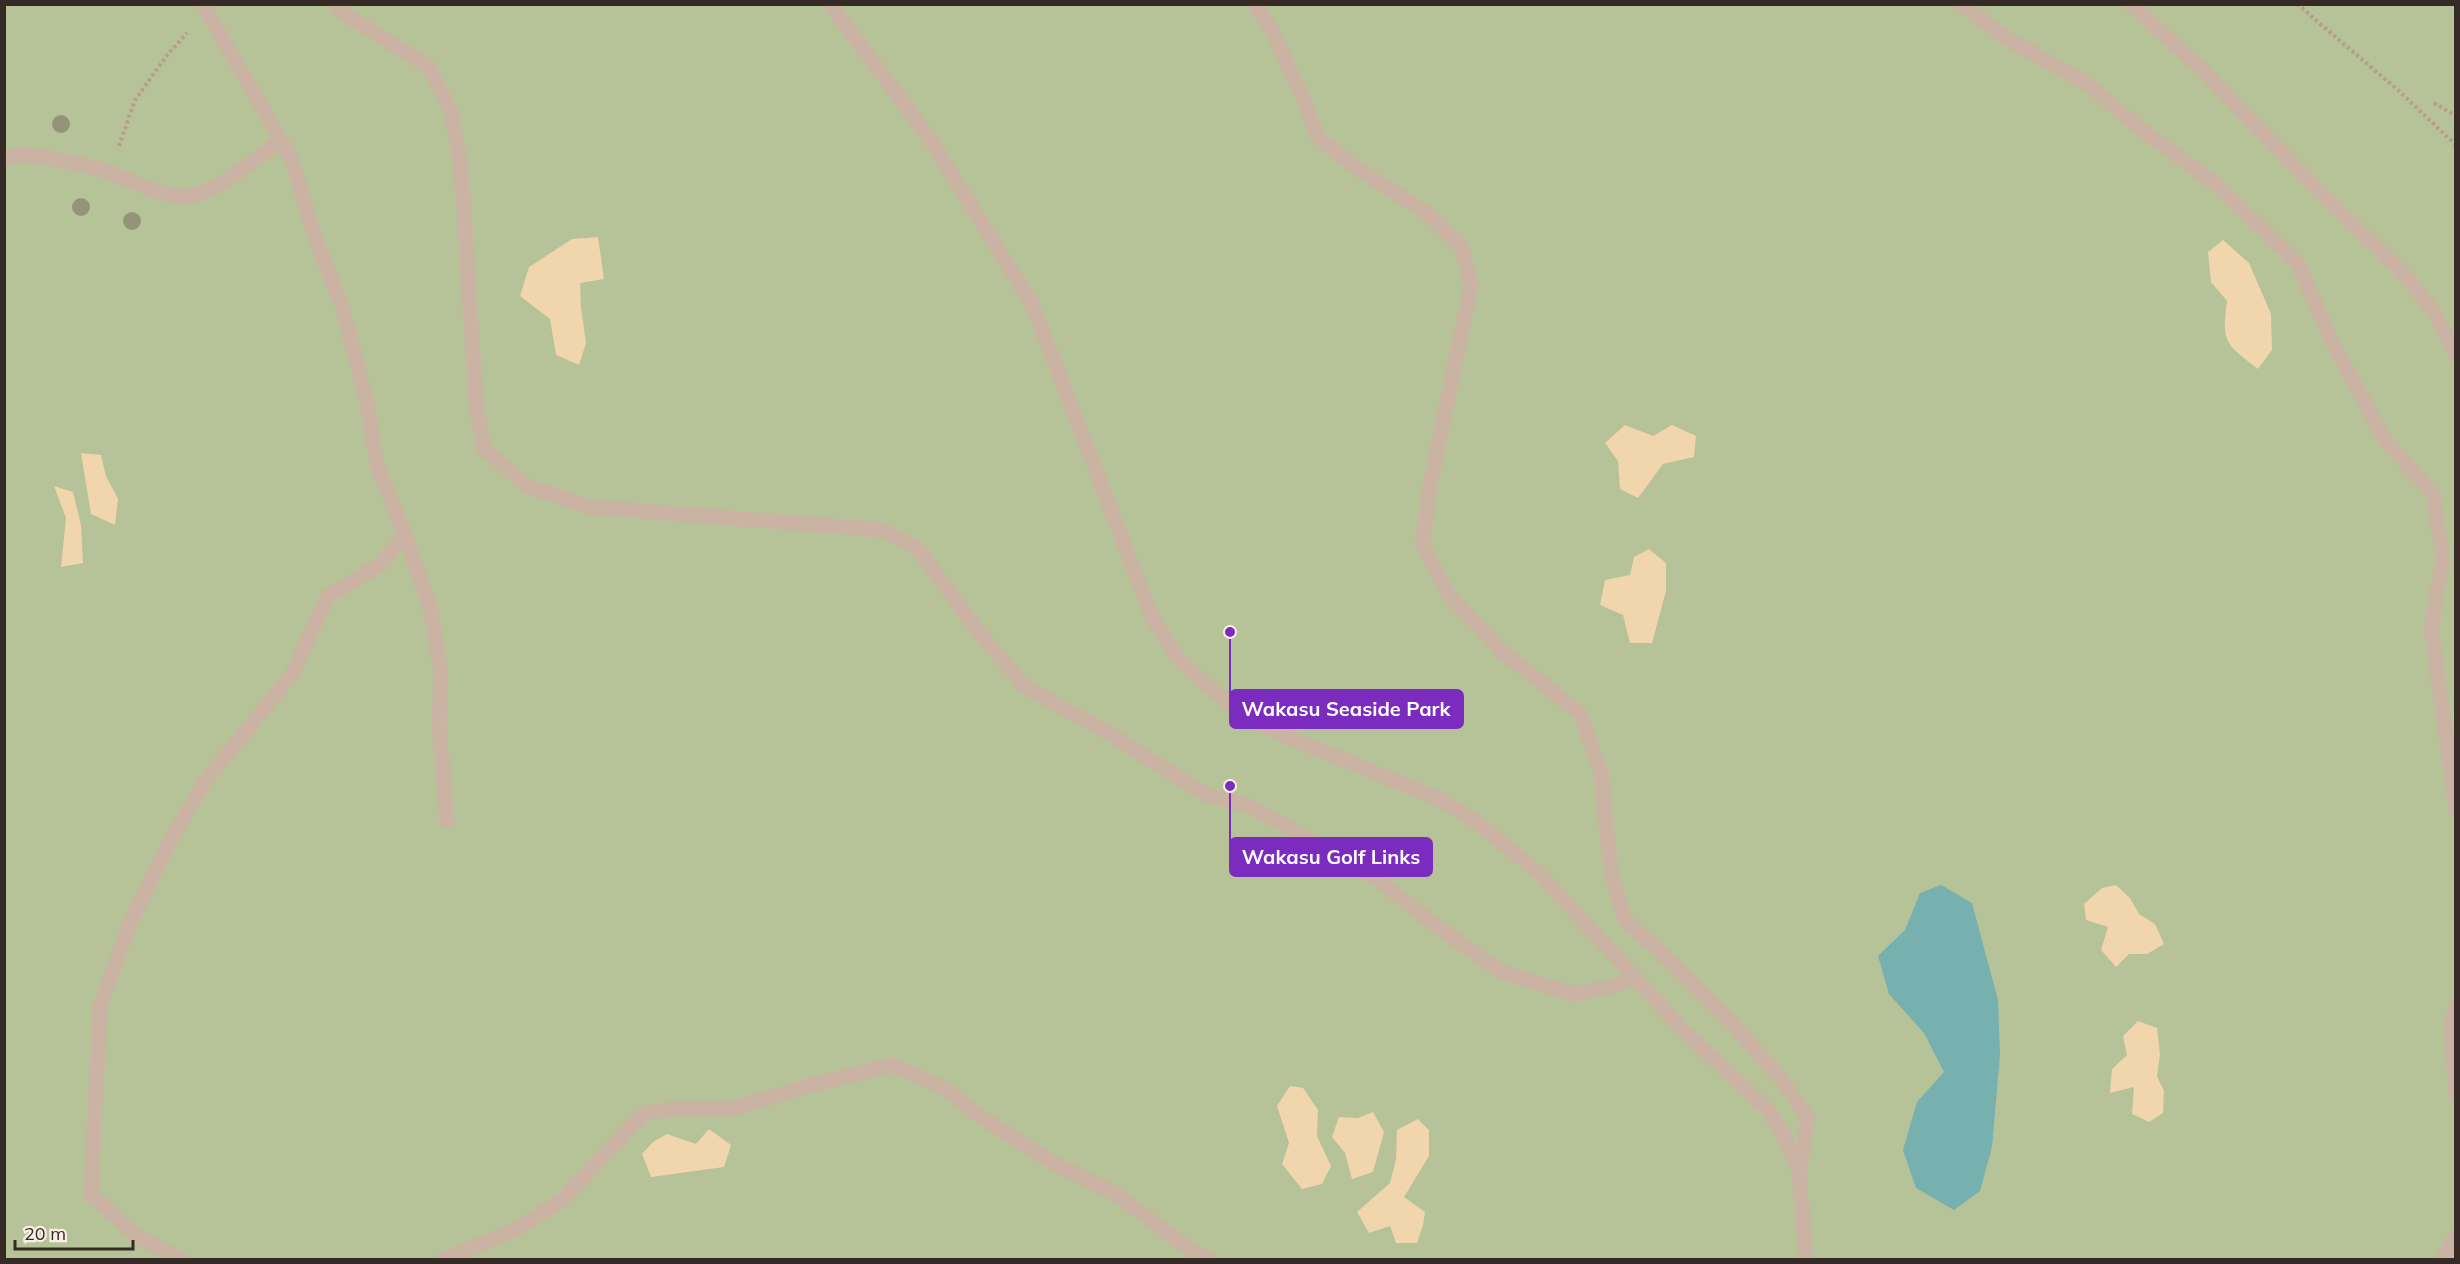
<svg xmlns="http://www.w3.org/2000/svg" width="2460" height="1264" font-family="Mulish,sans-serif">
<rect width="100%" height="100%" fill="#f2e4d8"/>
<path fill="#b6c298" d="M5,5H2455V1259L5,1260Z"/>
<path fill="#f0d5ad" d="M598,237L604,279L580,283L581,307L586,343L579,365L556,355L550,319L520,296L529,267L572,239Z
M2223,240L2249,263L2271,314L2272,350L2258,369C2226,344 2221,343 2227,301L2211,282L2208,252Z
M1625,425L1653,436L1672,425L1696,436L1694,457L1663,464L1638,498L1620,489L1618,461L1605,443Z
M81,453L101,455L106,476L118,499L115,525L91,514Z
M54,486L73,492L81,525L83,563L61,567L66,518Z
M1649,549L1666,563V591L1652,643H1630L1623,615L1600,605L1605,580L1630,575L1634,557Z
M2116,885L2130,898L2139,914L2155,924L2164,944L2147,954H2129L2116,967L2101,950L2108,927L2086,920L2084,904L2102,888Z
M2138,1021L2157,1028L2160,1054L2157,1076L2164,1091L2163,1113L2149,1122L2132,1114L2134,1087L2110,1093L2112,1069L2127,1055L2123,1036Z
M1290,1086L1303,1088L1318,1110L1317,1136L1331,1166L1322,1184L1302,1189L1282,1164L1289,1143L1277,1106Z
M1373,1112L1384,1132L1373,1172L1352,1179L1345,1153L1332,1137L1339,1117L1358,1118Z
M1418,1119L1429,1130V1156L1404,1197L1425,1212L1423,1225L1417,1243H1396L1390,1226L1369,1233L1357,1212L1390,1183L1396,1159L1397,1130Z
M709,1129L731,1145L724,1167L651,1177L642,1154L653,1142L667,1134L696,1144Z"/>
<path fill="#76b0af" d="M1941,885L1972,903L1998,1000L2000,1055L1992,1147L1980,1191L1954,1210L1916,1188L1903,1150L1917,1102L1944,1072L1924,1033L1889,994L1878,956L1905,930L1920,893Z"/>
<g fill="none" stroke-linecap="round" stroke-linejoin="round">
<path stroke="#b69d8e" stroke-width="4" stroke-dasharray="3 3" stroke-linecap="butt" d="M2297,4L2399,91L2456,145
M2434,103L2456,116
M119,146L135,100L168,54L187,33"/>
<path stroke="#cbb3a4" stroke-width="15" d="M335,4L345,14L429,67L451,111L461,168L476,403L484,449L529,487L590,507L883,530L918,549L975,627L1025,687L1110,734L1206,795L1250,806L1378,879L1431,922L1501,972L1575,994L1614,986L1635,978
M830,4L928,136L1032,304L1152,617L1177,657L1205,684L1243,714L1288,737L1437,798L1474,820L1539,873L1685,1032L1768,1110L1784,1136L1799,1171L1806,1260
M1254,4L1272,30L1303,98L1318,137L1356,168L1427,213L1462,248L1471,286L1431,480L1422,544L1449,595L1505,655L1538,679L1581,715L1601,773L1611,872L1624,919L1673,964L1727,1018L1782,1080L1808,1118L1799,1171
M1961,4L2006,38L2086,83L2141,129L2217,185L2298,264L2333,343L2385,440L2433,494L2443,559L2431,626L2456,810
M2131,4L2202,70L2321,193L2405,275L2434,312L2456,356
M4,158C10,157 17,155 23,155C41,155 95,167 113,174C138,183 169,201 196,195C213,192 268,152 280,139
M405,535L430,607L441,672L439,725L447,821
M2456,1007L2451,1024L2456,1096
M182,1260L136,1236L91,1194L100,1007L129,925L172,838L205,781L291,676L328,596L380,565L405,535L378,468L366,399L343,309L313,232L292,160L203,4
M443,1260L517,1229L562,1200L644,1113L675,1109H732L812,1085L893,1065L946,1089L981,1117L1057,1165L1116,1194L1193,1252L1211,1260
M2442,1260L2456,1236"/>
</g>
<g fill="#949578">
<circle cx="61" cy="124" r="9"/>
<circle cx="81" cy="207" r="9"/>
<circle cx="132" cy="221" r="9"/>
</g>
<path fill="none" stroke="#7b2cbf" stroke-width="2" d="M1230 632L1230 709M1230 786L1230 857"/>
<g fill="#7b2cbf" stroke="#faefe5" stroke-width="2">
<circle cx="1230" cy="632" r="6"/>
<circle cx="1230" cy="786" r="6"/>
</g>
<g fill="#7b2cbf" stroke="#7b2cbf" stroke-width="2">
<rect x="1230" y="690" width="233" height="38" rx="6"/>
<rect x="1230" y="838" width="202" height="38" rx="6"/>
</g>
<g font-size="20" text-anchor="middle" font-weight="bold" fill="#fff">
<text x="1346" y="716">Wakasu Seaside Park</text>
<text x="1331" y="864">Wakasu Golf Links</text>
</g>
<rect width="2460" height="1264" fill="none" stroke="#362a26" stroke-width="12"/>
<path d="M15 1240v9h118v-9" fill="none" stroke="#362a26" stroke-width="3"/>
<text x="24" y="1240" font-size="18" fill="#362a26" stroke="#faefe5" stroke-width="4.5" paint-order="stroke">20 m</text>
</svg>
